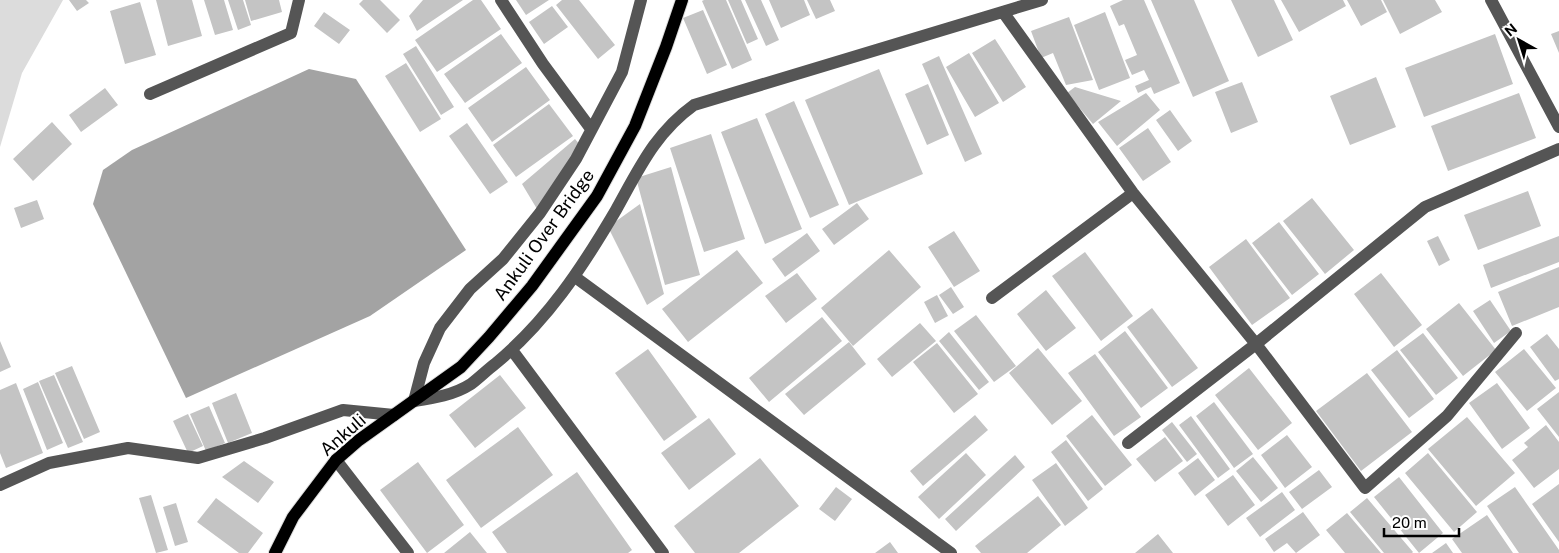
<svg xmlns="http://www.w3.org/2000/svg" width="1559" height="553" font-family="'Public Sans',sans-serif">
<rect width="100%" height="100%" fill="#fff"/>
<path fill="#dcdcdc" d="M0,0H63L22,73L0,147Z"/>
<path fill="#a3a3a3" d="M309,69L356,79L466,250L370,316L186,398L93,204L103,170L132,150Z"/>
<path fill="#c4c4c4" d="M69,0H86L89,3L77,11Z
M156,0H192L202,36L168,46Z
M204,0H224L233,30L215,35Z
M228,0H243L251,25L238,30Z
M245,0H279L282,12L251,21Z
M363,0H380L400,20L387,33L359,4Z
M423,0H463L417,31L409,16Z
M473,0H481L501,29L437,72L415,40Z
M516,0H549L526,15Z
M562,0H579L615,45L598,59L556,5Z
M704,0H726L752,60L732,69L702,1Z
M728,0H741L758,39L747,44Z
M745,0H761L779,40L766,46Z
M769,0H804L810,15L781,28Z
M807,0H830L835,11L816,19Z
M1123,0H1144L1180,83L1154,94L1151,87L1138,93L1135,86L1149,80L1144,70L1132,75L1125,60L1137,55L1124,24L1119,26L1110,6Z
M1151,0H1194L1229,81L1193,97Z
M1231,0H1274L1293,40L1258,57Z
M1281,0H1343L1346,6L1299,32Z
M1347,0H1381L1387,12L1361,26Z
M1383,0H1435L1442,12L1400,34Z
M140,2L156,55L125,64L110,11Z
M552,6L568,27L544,44L529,22Z
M703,10L727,65L707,74L683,18Z
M324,12L350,30L339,44L314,26Z
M1105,12L1130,78L1099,90L1074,25Z
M1069,17L1093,80L1066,85L1053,53L1041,58L1031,31Z
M1559,31V53L1551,34Z
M501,34L522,63L465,103L444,74Z
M1495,34L1513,84L1424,117L1405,68Z
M995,39L1026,87L1003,102L972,53Z
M416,46L454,107L441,115L403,54Z
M969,53L999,103L975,117L946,67Z
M939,56L982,154L965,162L922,64Z
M406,63L441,119L420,132L385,76Z
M526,67L550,100L492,142L468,108Z
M879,69L923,174L849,205L805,100Z
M1376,77L1396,127L1350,145L1330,96Z
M1242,82L1258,122L1231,133L1215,92Z
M928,84L949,135L927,145L905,94Z
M1075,87L1121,101L1093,124L1067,93Z
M105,88L118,105L81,132L69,115Z
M1146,93L1160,110L1117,146L1098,122Z
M1519,93L1536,138L1448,171L1431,126Z
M794,101L839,205L810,218L765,114Z
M549,104L573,136L516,177L493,145Z
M1170,110L1192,141L1178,151L1156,120Z
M757,118L802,229L765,244L721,132Z
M52,122L72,144L33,181L13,159Z
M467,123L508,182L490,194L449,136Z
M1148,128L1171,162L1143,181L1119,148Z
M711,134L745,239L704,252L670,148Z
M575,139L581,146L537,209L522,184Z
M671,167L700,275L665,285L636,178Z
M1528,191L1541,226L1478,250L1464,215Z
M1312,198L1354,250L1325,274L1283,221Z
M37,200L44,219L21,228L14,208Z
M857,203L869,219L834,245L822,229Z
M640,204L664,294L647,305L608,227Z
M1279,222L1319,274L1292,295L1252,243Z
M954,231L980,271L954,287L928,247Z
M807,233L820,251L785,277L772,259Z
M1438,236L1450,260L1439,266L1427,241Z
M1559,236V262L1491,288L1483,265Z
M1246,239L1290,298L1252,325L1209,267Z
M737,250L763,283L688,342L662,309Z
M889,250L921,287L853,346L821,308Z
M1085,252L1133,316L1101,341L1052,276Z
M1559,267V307L1512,326L1498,292Z
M797,273L817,299L786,323L765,296Z
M1381,273L1422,325L1394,347L1354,294Z
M951,287L964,307L953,314L939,295Z
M1046,290L1076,328L1046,351L1017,314Z
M937,295L948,316L935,323L924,302Z
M1490,300L1511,331L1494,343L1473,311Z
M1459,303L1496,350L1463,376L1426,329Z
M1152,308L1198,368L1172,387L1127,327Z
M976,315L1016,366L994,382L954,331Z
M822,317L842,341L769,402L749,378Z
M920,323L936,341L892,377L877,359Z
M1125,331L1168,388L1141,408L1098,352Z
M949,332L989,382L979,390L939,341Z
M1423,333L1458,378L1436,395L1400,350Z
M1547,334L1559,349V379L1555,381L1530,347Z
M0,341L11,367L0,372Z
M849,342L866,364L804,415L785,394Z
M937,343L978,394L954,413L913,362Z
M1038,348L1082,401L1052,425L1009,373Z
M648,349L697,417L664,441L615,373Z
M1524,349L1556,388L1527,411L1495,372Z
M1397,350L1434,399L1409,418L1371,370Z
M1095,354L1141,417L1114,436L1068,373Z
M72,366L100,432L84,439L55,373Z
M1249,368L1292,423L1258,450L1215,395Z
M1367,373L1412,432L1361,471L1316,411Z
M54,375L83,442L68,448L39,381Z
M500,375L526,408L475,448L449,415Z
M38,382L63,443L47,450L23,389Z
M16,383L43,453L6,468L0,453V390Z
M1497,383L1530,428L1502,449L1469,403Z
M1559,392V437L1537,409Z
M236,393L252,433L228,443L212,403Z
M1214,402L1253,454L1234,468L1196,416Z
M209,406L225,443L206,451L190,414Z
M188,414L203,446L188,453L173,421Z
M975,415L988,430L923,486L910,471Z
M1092,415L1132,465L1105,486L1066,436Z
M1191,416L1230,469L1218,478L1179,425Z
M1467,417L1515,473L1476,506L1428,449Z
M709,418L736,454L689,490L661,453Z
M1172,422L1197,454L1187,462L1162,430Z
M1546,425L1559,442V469L1534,488L1512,460L1528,447L1524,443Z
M518,427L553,475L481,528L446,480Z
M1287,435L1312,467L1285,488L1261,455Z
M1165,437L1183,461L1155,482L1136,459Z
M1066,440L1103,489L1088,501L1051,452Z
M966,453L986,475L939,519L918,497Z
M1428,453L1477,512L1454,532L1405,473Z
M1015,455L1025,467L956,531L945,519Z
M1253,457L1278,488L1261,502L1236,471Z
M760,458L799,506L739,553H695L674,526Z
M1198,458L1215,480L1195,496L1178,473Z
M244,461L274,482L258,503L222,477Z
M418,462L464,525L427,553L380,490Z
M1056,463L1088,508L1065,526L1032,480Z
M1319,470L1332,487L1302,509L1289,492Z
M577,472L632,550L628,553H507L492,532Z
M1233,475L1255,505L1228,526L1205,495Z
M1399,477L1443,533L1419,553L1374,497Z
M1559,484V542L1532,504Z
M836,487L852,499L835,521L819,509Z
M1515,487L1559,550V553H1519L1487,506Z
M1282,492L1295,510L1260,537L1246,518Z
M151,495L168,550L156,553L139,498Z
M1038,496L1061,525L1027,553H981L975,546Z
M216,498L263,533L248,553H239L197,522Z
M1367,498L1413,552L1412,553H1384L1350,512Z
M176,503L188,542L175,546L163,507Z
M1303,512L1320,535L1296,553L1287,543L1274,552L1265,539Z
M1347,513L1381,553H1345L1326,530Z
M1487,515L1513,553H1462L1452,539Z
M470,532L487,553H444Z
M1158,534L1173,553H1135Z
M890,542L898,553H875Z
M1446,543L1453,553H1432Z"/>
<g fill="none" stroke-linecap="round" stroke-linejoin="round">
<defs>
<path id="major" d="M275,553L293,517L336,460L359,440L461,367L489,337L532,286L597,196L635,126L666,47L682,0"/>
</defs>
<use href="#major" stroke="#dbdbdb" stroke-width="14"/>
<path stroke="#555" stroke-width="12" d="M501,0L543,64L591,129
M641,0L622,72L576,159L540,213L503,259L470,289L440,328L424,363L414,401C434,398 454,395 471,384C479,378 487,370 495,364C547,321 582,268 616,210C639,169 655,133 694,105L1042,0
M1491,0L1559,127
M1003,12L1133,193L1256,344L1365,488L1447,416L1516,333
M150,94L291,33L299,0
M575,277L951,553
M992,298L1133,193
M512,350L663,553
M1128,443L1256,344L1425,207L1559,149
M336,460L408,553
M0,485L49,463L128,448L198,458L265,438L343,410L394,415"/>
<use href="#major" stroke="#000" stroke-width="12"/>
</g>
<g text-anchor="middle" stroke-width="4" stroke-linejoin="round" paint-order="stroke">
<g font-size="18" fill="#000" stroke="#fff">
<text transform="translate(544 235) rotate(-54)" y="6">Ankuli Over Bridge</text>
<text transform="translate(343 435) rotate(-41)" y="6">Ankuli</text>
</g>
</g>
<g transform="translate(1519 40) rotate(321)" stroke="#ffffff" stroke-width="4" paint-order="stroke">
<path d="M0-4L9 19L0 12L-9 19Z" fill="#000000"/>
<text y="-8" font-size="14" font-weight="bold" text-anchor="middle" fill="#000000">N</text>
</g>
<path d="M1384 528v8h75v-8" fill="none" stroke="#000000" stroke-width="2.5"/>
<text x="1392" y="528" font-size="15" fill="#000000" stroke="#ffffff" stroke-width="4" paint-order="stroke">20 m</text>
</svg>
